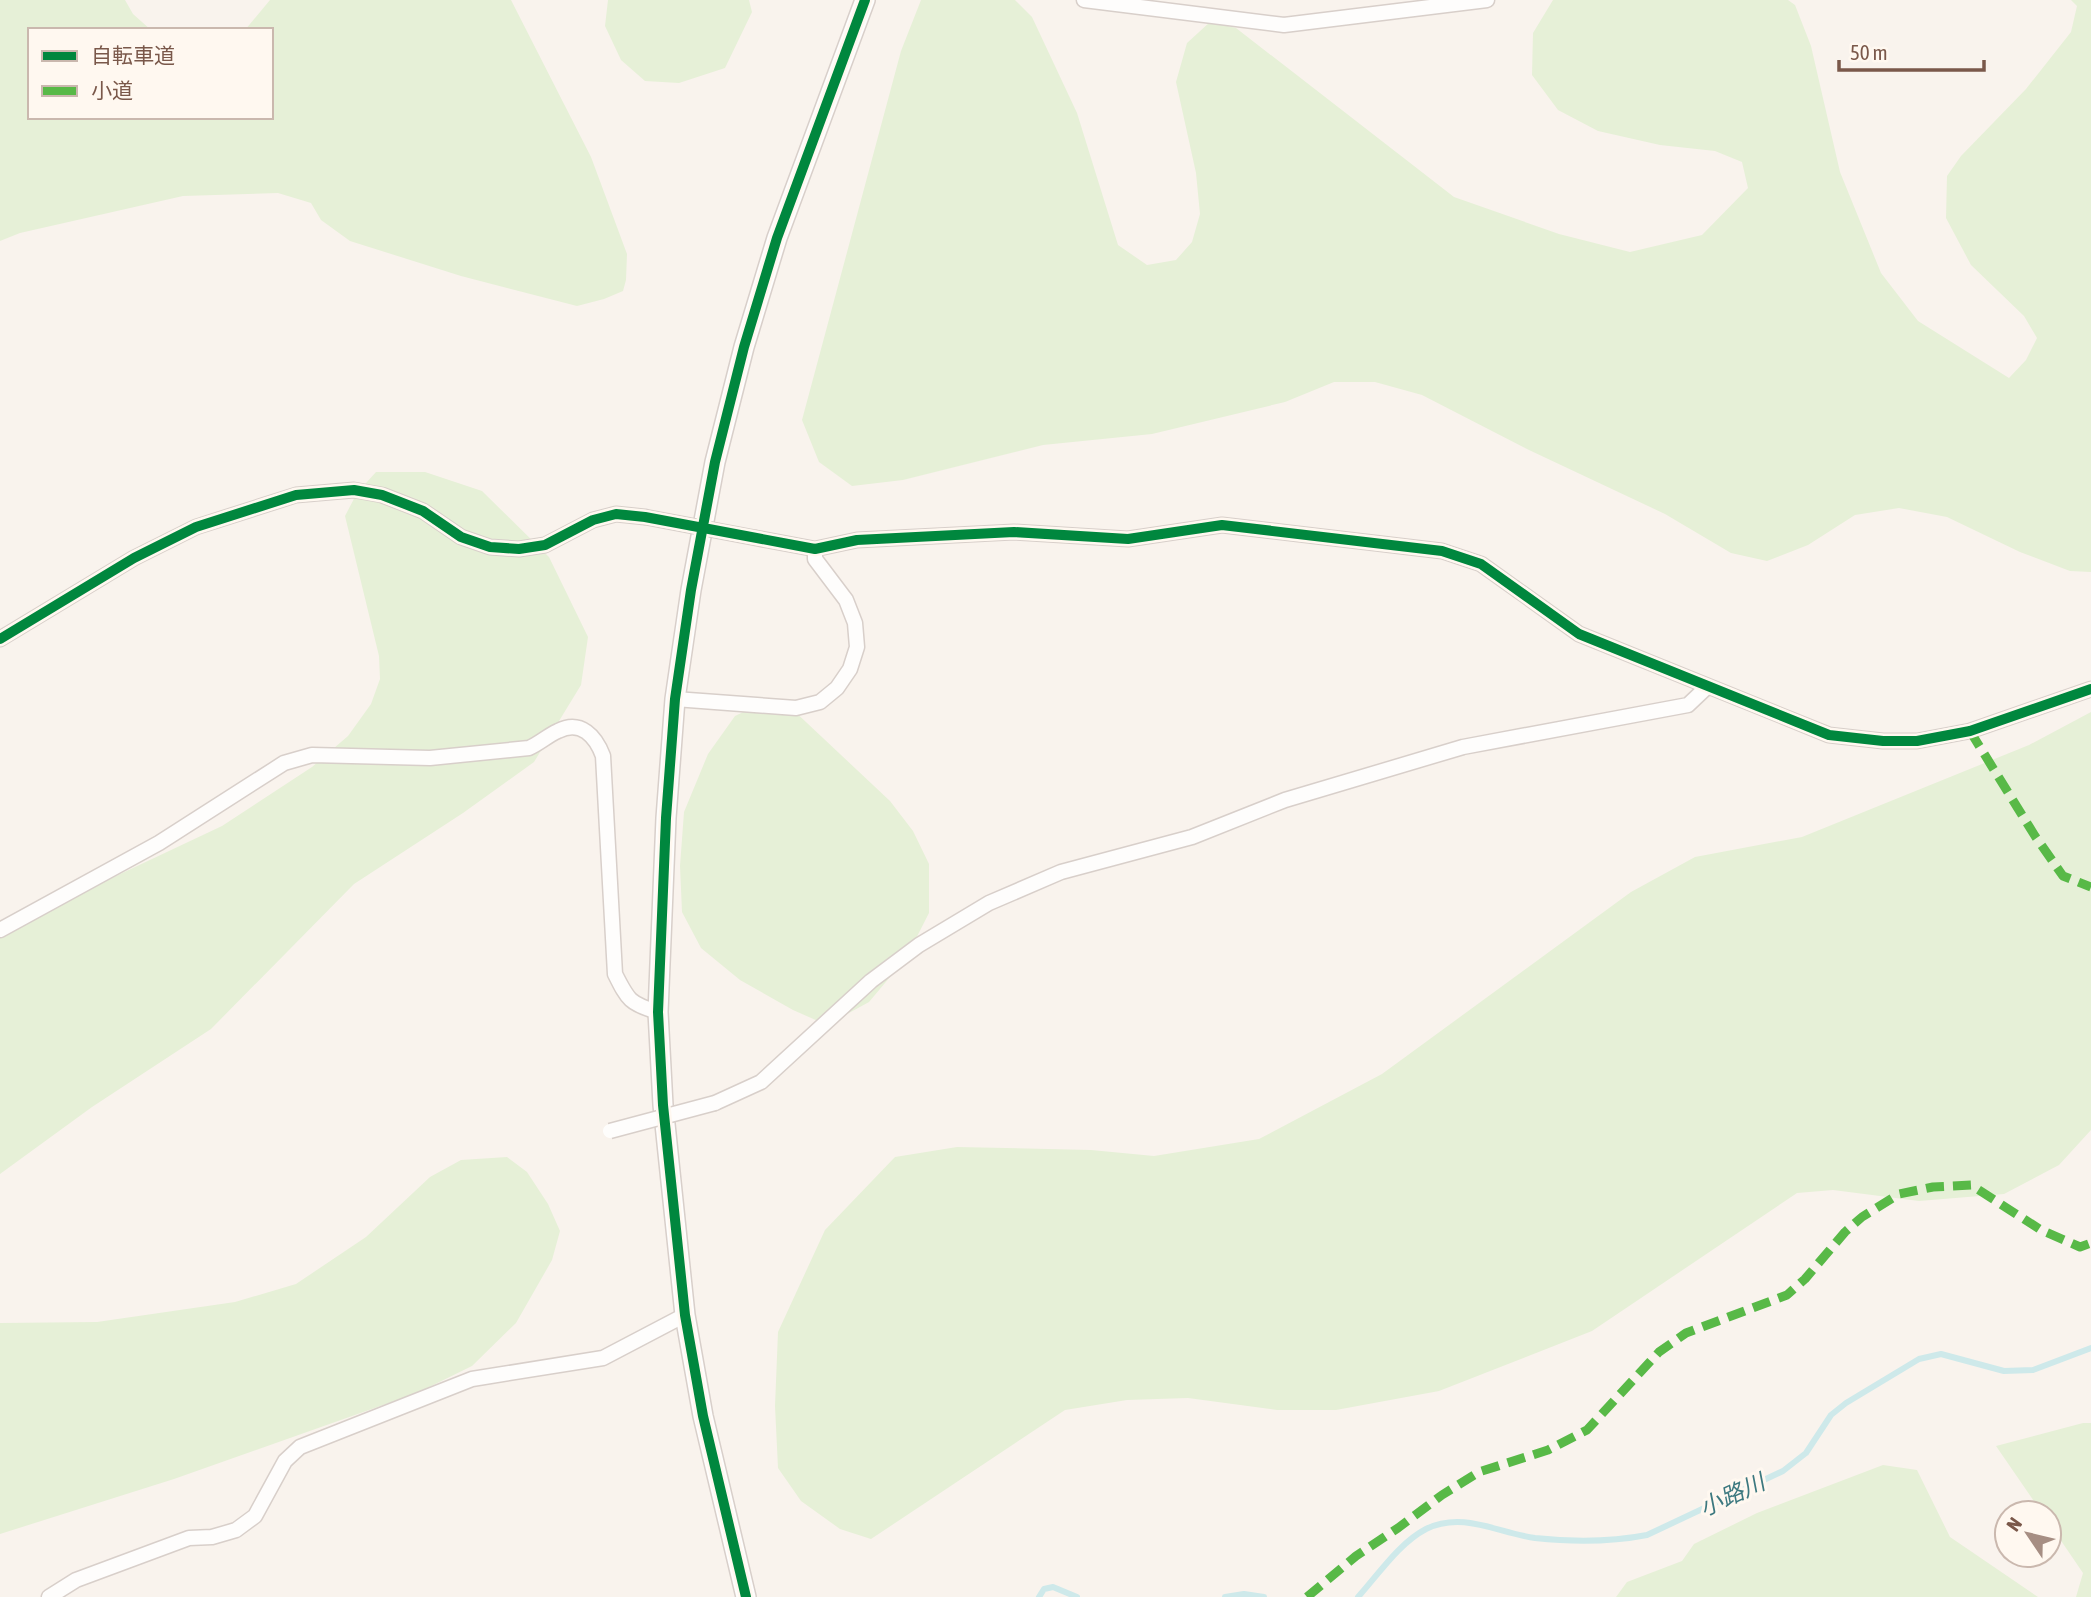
<svg xmlns="http://www.w3.org/2000/svg" width="2091" height="1597" font-family="'Asap Condensed','Noto Sans JP',sans-serif">
<rect width="100%" height="100%" fill="#f9f3ed"/>
<path fill="#e6f0d7" d="M0,0H125L133,14L151,30H30V117H271V30H245L270,0H511L591,157L627,254L626,280L623,291L604,299L577,306L461,276L350,241L321,220L311,203L278,193L183,196L20,233L0,241Z
M608,0H749L752,12L725,68L679,83L645,81L621,60L605,26Z
M921,0H1015L1032,17L1077,113L1118,245L1147,265L1176,260L1192,242L1200,214L1196,173L1176,82L1187,43L1210,22L1236,28L1454,197L1559,234L1630,252L1702,235L1748,188L1742,162L1715,151L1660,145L1598,131L1558,110L1532,75L1533,33L1553,0H1788L1795,5L1811,46L1840,172L1881,273L1918,321L2009,378L2026,360L2037,338L2024,316L1971,265L1946,218L1947,176L1961,156L2026,89L2071,32L2077,6L2071,0H2091V572L2070,571L2020,552L1947,517L1899,508L1855,515L1808,545L1767,561L1731,553L1665,514L1529,450L1422,395L1375,382H1334L1285,402L1152,434L1043,445L903,480L852,486L819,462L802,420L901,51Z
M376,472H425L482,491L549,557L588,637L581,685L534,762L463,813L354,884L211,1029L92,1107L0,1174V934L29,917L222,826L312,767L348,736L371,704L380,679L379,656L345,516L357,493Z
M768,700L790,707L890,801L913,831L929,864V913L906,958L869,1002L827,1025L793,1010L740,980L701,948L682,912L680,866L684,812L708,754L735,716Z
M2091,712V1130L2059,1165L2004,1194L1919,1201L1833,1190L1797,1193L1592,1331L1439,1391L1336,1410H1277L1188,1398L1127,1400L1065,1410L871,1539L840,1529L801,1501L778,1468L775,1406L778,1332L825,1230L895,1157L957,1147L1091,1150L1154,1156L1259,1139L1382,1074L1631,892L1695,857L1802,837L2029,745Z
M507,1157L527,1172L548,1204L560,1231L552,1260L516,1323L472,1366L417,1393L174,1479L0,1534V1323L97,1322L235,1302L296,1284L366,1237L430,1177L461,1160Z
M2083,1423H2091V1597H2076L2083,1573L2049,1523V1513H2042L1996,1446Z
M1883,1465L1917,1470L1950,1537L2038,1597H1616L1627,1582L1682,1561L1694,1544L1757,1513Z"/>
<g fill="none" stroke-linecap="round" stroke-linejoin="round">
<path stroke="#cee9ea" stroke-width="6" d="M1039,1597L1044,1589L1053,1587L1077,1597
M1225,1597L1244,1594L1264,1597
M1358,1597C1378,1575 1399,1543 1426,1529C1463,1511 1498,1533 1535,1538C1572,1542 1611,1542 1647,1535L1783,1471L1806,1453L1831,1415L1846,1403L1919,1359L1941,1354L2004,1371L2033,1370L2091,1348"/>
<defs>
<path id="minor" d="M1084,0L1284,25L1487,0
M756,538L815,549L857,540L1014,532L1128,539L1222,525L1442,551L1481,564L1579,634L1829,735L1883,741H1917L1970,731L2091,689
M0,639L134,558L196,527L296,495L354,490L382,495L423,511L461,537L490,547L519,549L545,545L593,520L616,514L645,517
M675,699L796,708L820,702L837,688L850,669L857,647L855,623L846,600L815,559V549
M0,930L159,843L284,763L312,755L430,758L529,748C540,743 547,736 558,731C581,719 596,737 603,756L615,974C628,1000 630,1004 658,1012
M715,1103L761,1082L871,981L919,945L989,903L1061,872L1192,837L1285,800L1463,747L1688,705L1707,687
M49,1597L76,1580L189,1538L212,1537L236,1530L255,1516L285,1461L300,1447L472,1379L603,1358L685,1315"/>
<path id="tertiary" d="M746,1597L703,1416L685,1315L663,1105L658,1012L666,818L675,699L691,590L715,462L744,347L777,238L865,0"/>
</defs>
<use href="#minor" stroke="#d8cfca" stroke-width="17"/>
<use href="#tertiary" stroke="#d8cfca" stroke-width="22"/>
<use href="#minor" stroke="#fefdfc" stroke-width="14"/>
<use href="#tertiary" stroke="#fefdfc" stroke-width="19"/>
<defs>
<path id="minor-bridge" d="M645,517L756,538
M610,1131L715,1103"/>
</defs>
<use href="#minor-bridge" stroke="#d8cfca" stroke-width="17" stroke-linecap="butt"/>
<use href="#minor-bridge" stroke="#fefdfc" stroke-width="14"/>
<path stroke="#58b947" stroke-width="9" stroke-dasharray="18 9" stroke-linecap="butt" d="M1970,731L2035,836L2063,876L2091,887
M1307,1597L1356,1556L1398,1528L1442,1495L1479,1472L1548,1450L1587,1430L1659,1352L1686,1333L1787,1295L1805,1279L1845,1232L1862,1217L1899,1194L1933,1187L1971,1185L2041,1230L2080,1247L2091,1243"/>
<defs>
<path id="cycleway" d="M0,639L134,558L196,527L296,495L354,490L382,495L423,511L461,537L490,547L519,549L545,545L593,520L616,514L645,517L815,549L857,540L1014,532L1128,539L1222,525L1442,551L1481,564L1579,634L1829,735L1883,741H1917L1970,731L2091,689
M746,1597L703,1416L685,1315L663,1105L658,1012L666,818L675,699L691,590L715,462L744,347L777,238L865,0"/>
</defs>
<use href="#cycleway" stroke="#fff8f0" stroke-width="15"/>
<use href="#cycleway" stroke="#00873e" stroke-width="10"/>
</g>
<g text-anchor="middle" stroke-width="6" stroke-linejoin="round" paint-order="stroke">
<g font-size="23" font-style="italic" fill="#3c787f" stroke="#fff8f0">
<text transform="translate(1732 1495) rotate(-25)" y="8">小路川</text>
</g>
</g>
<rect x="28" y="28" width="245" height="91" fill="#fff8f0" stroke="#cab8ae" stroke-width="2"/>
<rect x="42" y="51" width="35" height="10" fill="#00873e" stroke="#cab8ae" stroke-width="2"/>
<text x="91" y="63" font-size="21" fill="#7a584a">自転車道</text>
<rect x="42" y="86" width="35" height="10" fill="#58b947" stroke="#cab8ae" stroke-width="2"/>
<text x="91" y="98" font-size="21" fill="#7a584a">小道</text>
<g transform="translate(2028 1534) rotate(305)"><circle r="33" fill="#fff8f0" stroke="#cab8ae" stroke-width="2"/>
<path d="M0-5L12 26L0 18L-12 26Z" fill="#a68e83"/>
<text y="-10" font-size="19" font-weight="bold" text-anchor="middle" fill="#7a584a">N</text>
</g>
<path d="M1839 60v10h145v-10" fill="none" stroke="#7a584a" stroke-width="3.5"/>
<text x="1850" y="60" font-size="21" fill="#7a584a" stroke="#fff8f0" stroke-width="5" paint-order="stroke">50 m</text>
</svg>
